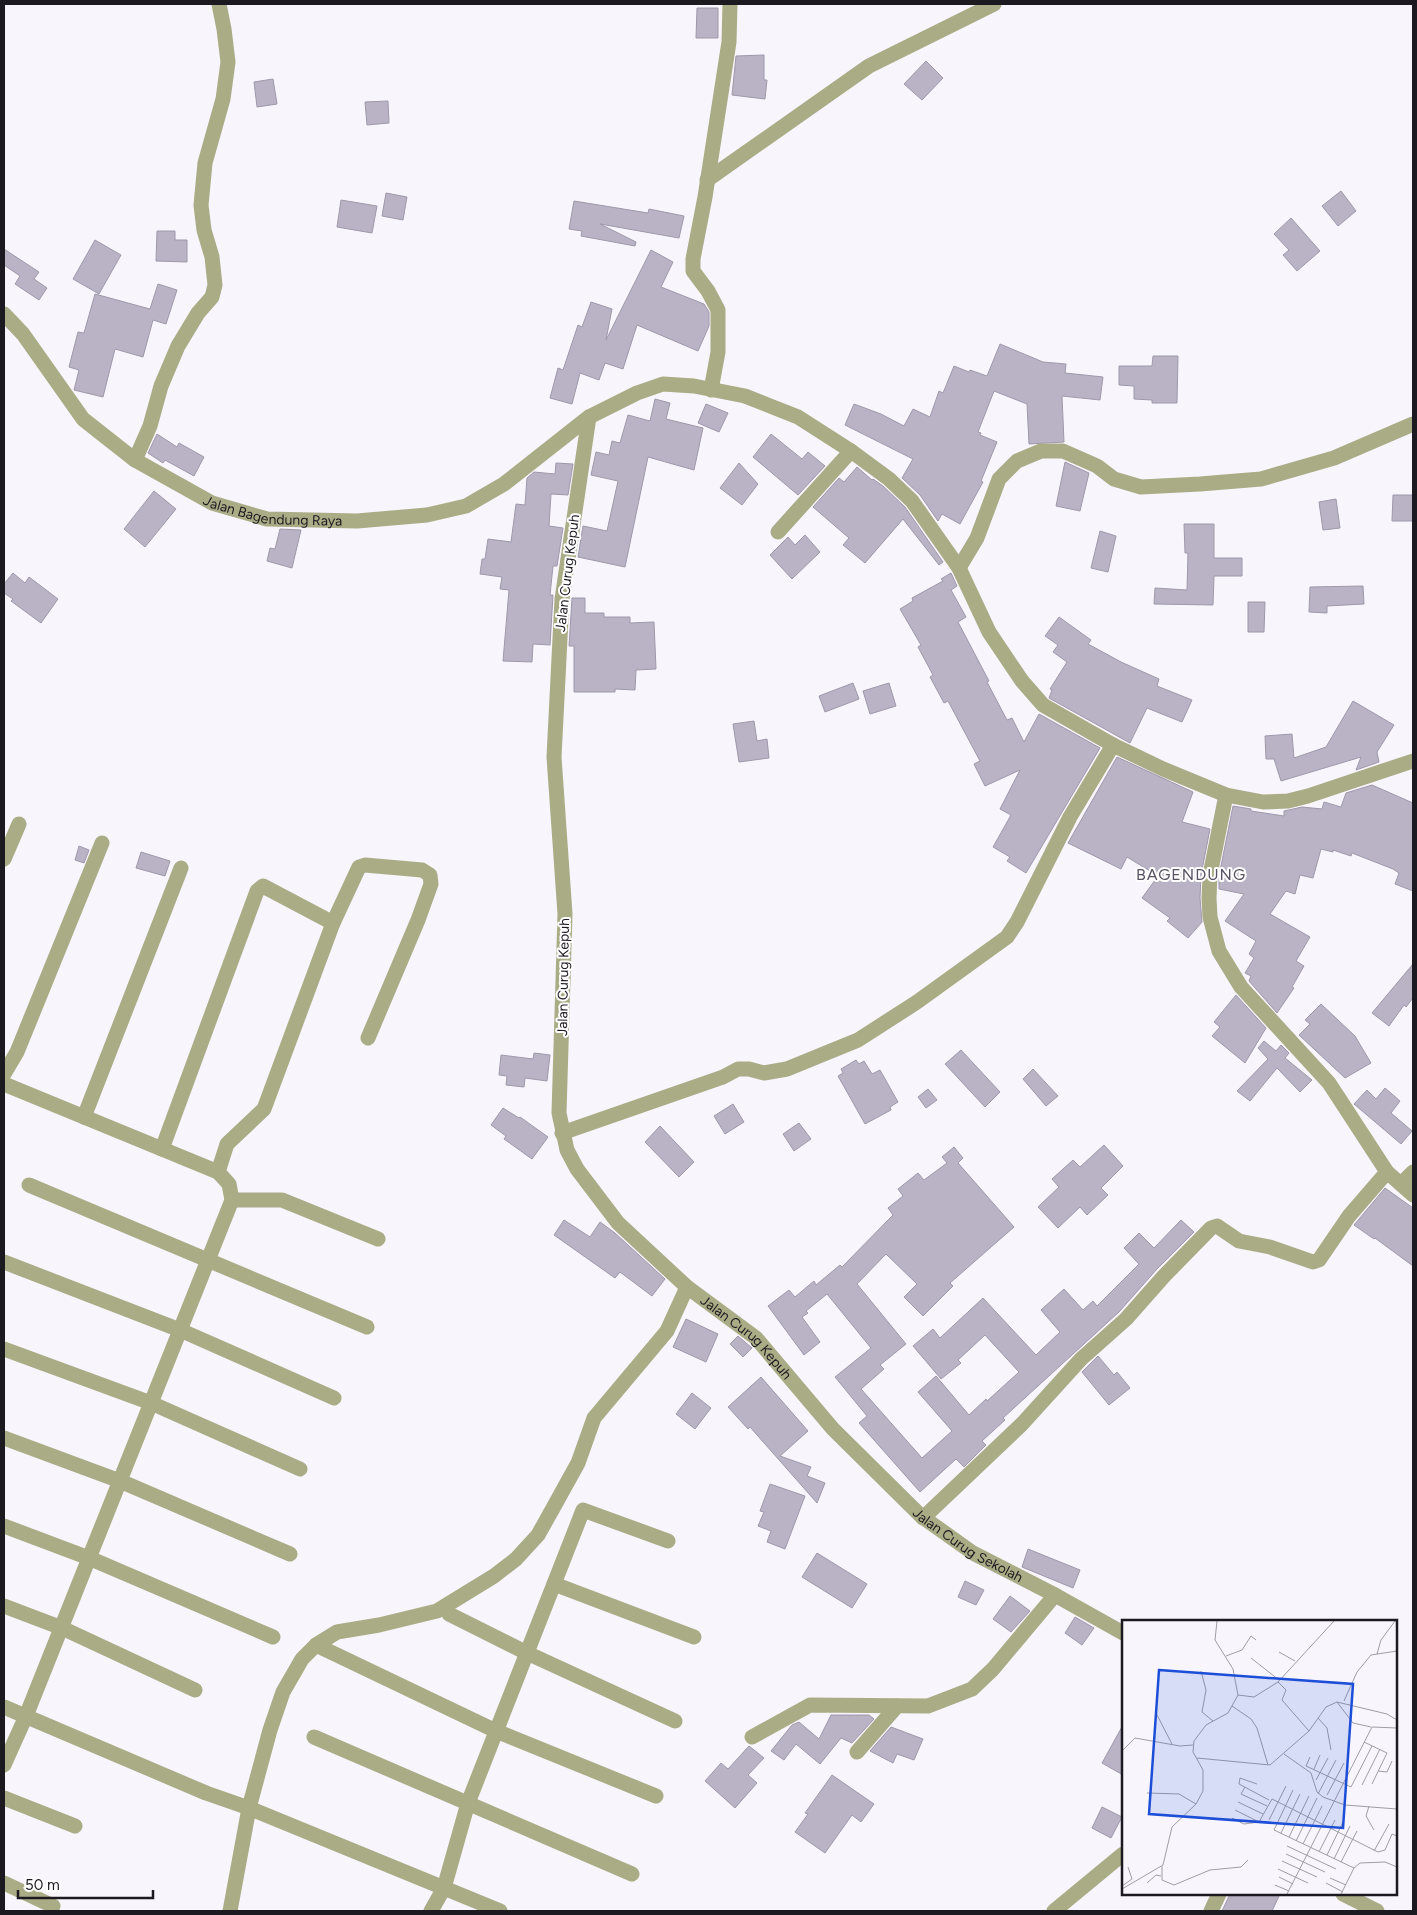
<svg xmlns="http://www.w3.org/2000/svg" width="1417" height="1915" font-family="Figtree,sans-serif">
<rect width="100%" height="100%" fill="#f8f5fd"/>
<path fill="#bab3c6" stroke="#9e98aa" d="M697,8H718V38H696Z
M764,55V80H767L765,99L732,95L736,56Z
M926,61L943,78L922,100L904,84Z
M273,79L277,104L257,107L254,82Z
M388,101L389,123L367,125L365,102Z
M1341,191L1356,211L1338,226L1322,206Z
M386,193L407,197L403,220L382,216Z
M341,200L377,206L372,233L337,227Z
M574,201L648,213L649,209L684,216L679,238L600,224L636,242L635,246L581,236L582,231L569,229Z
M1291,218L1320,251L1297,271L1283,255L1289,250L1274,234Z
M157,231H175V240H187V262L156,261Z
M95,240L121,255L99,294L73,279Z
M4,249L39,272L34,279L47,288L39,300L15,284L20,276L4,265Z
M651,250L673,262L661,287L704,304L709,312V326L698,351L637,325L623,369L605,363L599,380L580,373L572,404L550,398L558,368L563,370L578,325L582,327L591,302L612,309L606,340Z
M158,284L177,290L166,324L153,320L143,357L115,349L103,397L74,390L79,370L69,367L78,332L84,333L95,294L150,309Z
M1000,344L1043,362L1066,364L1065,373L1103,377L1100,400L1062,396L1064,442L1029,444L1027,404L994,391L978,432L981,433L980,435L997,442L981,481L983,482L960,524L942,514L938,521L920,495L902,478L913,459L845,425L854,404L881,414L904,426L913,409L930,417L939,391L943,393L954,366L969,372L970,370L987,376Z
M1153,356H1178L1177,403H1152V400L1134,399V386L1119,385V366H1152Z
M655,399L670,403L666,419L703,428L694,470L648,457L625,567L578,557L583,526L607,531L618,481L591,475L596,452L609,455L612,441L620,443L628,415L650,421Z
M706,404L728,413L719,432L698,423Z
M157,434L177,447L179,443L204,457L194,476L165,460L163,463L148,453Z
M771,434L802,459L808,452L825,466L798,495L753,457Z
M1065,462L1089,473L1080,511L1056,506Z
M556,463L573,464L568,495L551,494L549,526L563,528L557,566H553L550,595H553L550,645L533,644L532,662L503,661L509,590L500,589L502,577L480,574L482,559H485L488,539L511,542L516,504L525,505L527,478L534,472L555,474Z
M739,463L758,484L742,505L720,488Z
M857,467L872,480L873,479L883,486L905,507L943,562L939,565L903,519L865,563L843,545L849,538L813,507L839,478L844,482Z
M154,491L176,509L145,547L124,529Z
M1393,495H1413V521H1392Z
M1336,499L1340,528L1323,530L1319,502Z
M1184,524H1214V558H1242V576H1214L1213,605L1154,604L1155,588L1187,590L1188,553H1185Z
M280,529L301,530L292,568L267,561L270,548L275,549Z
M1100,531L1116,536L1108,572L1091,568Z
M805,535L820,552L792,579L770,555L788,537L795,545Z
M13,573L25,583L29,577L58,599L41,623L11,601L13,599L4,593V584Z
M951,573L957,586L951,590L966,617L958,622L989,681L987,682L1007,720L1012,718L1024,742L1039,714L1100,748L1026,873L1007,861L1010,857L993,847L1011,815L1000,809L1020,770L985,786L974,764L980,761L948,701L944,703L930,677L933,675L918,647L921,645L900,609L913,601L912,598L943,581L941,579Z
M1363,586L1364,604L1327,606V613L1309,612L1310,587Z
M572,598H585V613H604V617H630V623L654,622L656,669L636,670L635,690L615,689V692H574V646H569Z
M1248,602H1265L1264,632H1248Z
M1059,617L1091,640L1088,644L1121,662L1159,679L1157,686L1192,700L1182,722L1147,708L1130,743L1049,698L1052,690L1050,689L1067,662L1053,652L1058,645L1045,636Z
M853,683L859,699L825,712L819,696Z
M889,683L896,706L870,714L863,691Z
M1353,701L1394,725L1377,752L1379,762L1356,770L1361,757L1281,781L1274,759H1266L1265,736L1292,734L1294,758L1326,747Z
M754,721L757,741L767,739L769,758L739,762L733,724Z
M1117,757L1193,792L1182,822L1210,829L1201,875L1200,898L1202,922L1188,938L1167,921L1170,918L1142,898L1158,876L1127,857L1121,869L1068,843Z
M1372,785L1413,803V891L1395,884L1399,873L1393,869L1352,853L1351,856L1333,850V852L1321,849L1313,878L1300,875L1295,894L1286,891L1270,914L1310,937L1296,961L1304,966L1292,987L1294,988L1277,1013L1249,981L1251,976L1245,973L1254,958L1249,954L1256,941L1225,921L1244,894L1219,889V876L1233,806L1251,809V811L1284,816V811L1302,807L1322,809L1324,802L1341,807L1346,793Z
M79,846L89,850L84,863L75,860Z
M141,852L170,861L165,876L136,868Z
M1413,964V998L1406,1007L1404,1005L1389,1026L1372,1013Z
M1236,995L1266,1028L1245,1063L1212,1036L1220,1027L1214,1022Z
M1321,1004L1355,1036L1371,1063L1345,1078L1299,1035L1310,1024L1305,1020Z
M1264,1041L1276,1051L1281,1045L1289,1053L1285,1058L1312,1080L1300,1092L1277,1068L1250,1101L1237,1091L1268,1059L1258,1048Z
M961,1050L1000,1092L985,1107L945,1064Z
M534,1053L550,1055L547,1081L525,1078L524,1087L506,1085L507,1076L499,1075L501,1055L533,1059Z
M856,1060L859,1064L864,1061L872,1074L880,1070L898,1102L890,1107L891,1110L865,1124L838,1076L843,1073L841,1069Z
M1033,1069L1058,1096L1046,1106L1023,1079Z
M1385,1088L1400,1101L1391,1113L1412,1131L1401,1144L1354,1104L1367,1090L1376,1099Z
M928,1089L937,1100L926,1108L918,1097Z
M733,1104L744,1122L725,1134L714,1116Z
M503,1108L519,1118L520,1117L548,1137L532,1159L504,1139L506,1136L491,1125Z
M799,1123L811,1139L794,1151L783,1134Z
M660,1126L694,1162L679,1177L645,1142Z
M1104,1145L1123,1166L1101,1188L1108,1195L1087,1215L1080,1207L1058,1228L1038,1207L1059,1187L1052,1179L1073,1160L1080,1167Z
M954,1147L963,1158L958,1163L1014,1227L950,1283L953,1286L923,1316L904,1297L917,1284L886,1254L857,1284L906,1344L880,1365L884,1369L861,1389L922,1458L952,1431L918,1392L936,1376L969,1415L986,1399L987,1401L1019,1372L985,1335L958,1360L961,1363L941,1379L913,1346L933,1329L940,1338L983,1298L1036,1355L1060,1332L1041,1310L1064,1289L1083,1310L1093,1301L1097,1306L1139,1264L1124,1248L1139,1233L1154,1248L1181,1220L1194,1232L1157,1269L1119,1312L1003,1418L1005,1420L982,1441L986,1445L964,1467L956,1459L920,1492L859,1423L867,1416L835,1377L871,1348L827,1294L806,1311L808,1313L802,1317L820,1342L804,1355L768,1306L789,1290L795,1297L814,1281L816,1285L840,1265L842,1267L893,1215L888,1208L903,1196L898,1189L918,1173L924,1180L947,1163L942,1157Z
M1385,1188L1413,1208V1266L1375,1238L1374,1239L1354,1225Z
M564,1220L590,1237L600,1222L615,1233L665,1279L652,1296L620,1272L615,1278L554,1235Z
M686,1319L718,1334L706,1362L673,1347Z
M738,1336L752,1348L743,1357L730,1344Z
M1098,1356L1114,1375L1117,1372L1130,1388L1109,1405L1082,1372Z
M761,1377L808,1431L780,1456L811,1467L807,1476L825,1483L817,1503L750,1427L748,1429L728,1407Z
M692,1393L711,1408L695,1429L676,1414Z
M770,1484L805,1496L785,1549L767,1542L771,1531L758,1526L764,1512L760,1511Z
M1028,1549L1080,1570L1073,1588L1022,1567Z
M817,1553L867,1584L852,1608L802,1577Z
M965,1581L984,1590L976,1605L958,1597Z
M1010,1596L1030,1611L1011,1632L993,1619Z
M1075,1617L1094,1628L1082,1645L1065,1633Z
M831,1715H869L874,1719L852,1743L841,1738L820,1764L796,1744L784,1760L771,1751L792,1725L799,1722L819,1739Z
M1123,1725V1775L1102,1763Z
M891,1727L923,1739L914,1760L897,1754L893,1763L870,1751Z
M749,1746L764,1758L748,1775L757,1783L735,1808L705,1781L721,1763L728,1769Z
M832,1775L874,1804L861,1822L852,1815L825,1853L795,1832L808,1814L805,1813Z
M1102,1807L1122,1817L1111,1838L1092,1828Z
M1230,1894H1280L1272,1911H1222Z"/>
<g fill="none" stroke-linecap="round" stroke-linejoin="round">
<g stroke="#aaac85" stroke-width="15">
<path d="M707,180L869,66L994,4"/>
<path id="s1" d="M4,314L23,334L83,419L135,460L212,503L267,519L357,521L427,515L466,506L504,484L589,417L637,393L663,384L694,386L745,396L798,417L851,451L889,479L912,501L959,568L989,632L1022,681L1043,705L1113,745L1163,769L1226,795L1263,802L1288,801L1308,796L1413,761"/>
<path d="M711,390L718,352V310L708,291L693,271V259L705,197L729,42L730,4"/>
<path id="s2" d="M589,417L562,599L554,757L565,914L559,1113L567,1150L577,1169L618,1223L687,1287L756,1338L833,1429L921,1516L973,1553L1055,1595L1123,1633"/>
<path d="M135,460L150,426L161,386L178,346L198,313L212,297L215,285L212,257L204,230L201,205L205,163L223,99L228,62L224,29L219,4"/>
<path d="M778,532L851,451"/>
<path d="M959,568L977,538L999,479L1017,461L1041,451H1063L1097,466L1114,479L1141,487L1200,484L1261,479L1334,458L1413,424"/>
<path d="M1226,795L1210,875L1209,898L1210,917L1219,951L1241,987L1329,1083L1387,1172L1413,1195"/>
<path d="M4,859L19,824"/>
<path d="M4,1074L17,1052L102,843"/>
<path d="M4,1084L218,1172L229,1184L232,1200L26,1716L4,1765"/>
<path d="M84,1117L181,868"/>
<path d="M562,1133L723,1077L738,1069H749L764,1073L787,1069L858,1040L917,1002L1007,937L1017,922L1070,817L1113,745"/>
<path d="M162,1149L257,891L263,886L333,923"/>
<path d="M218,1172L227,1144L264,1109L333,923L359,867L365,865L422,870L430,875L431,884L418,920L368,1038"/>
<path d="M1401,1184L1413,1172"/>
<path d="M29,1185L367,1327"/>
<path d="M232,1200H282L378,1239"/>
<path d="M4,1262L180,1330L334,1398"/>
<path d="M4,1349L151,1403L300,1469"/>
<path d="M4,1438L120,1481L290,1554"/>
<path d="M923,1518L1022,1424L1081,1359L1126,1319L1164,1276L1211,1228L1217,1226L1239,1241L1270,1247L1313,1262L1319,1260L1349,1216L1387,1172"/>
<path d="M4,1526L89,1558L273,1637"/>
<path d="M554,1584L694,1637"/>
<path d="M4,1606L62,1628L195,1690"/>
<path d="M449,1614L527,1653L675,1721"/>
<path d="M316,1645L496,1731L656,1796"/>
<path d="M4,1707L206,1793L249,1808L500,1911"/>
<path d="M314,1737L632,1874"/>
<path d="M752,1737L810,1705L928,1706L972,1689L993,1669L1055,1595"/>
<path d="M857,1752L897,1706"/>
<path d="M4,1798L75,1826"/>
<path d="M4,1883L53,1906"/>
<path d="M1343,1894L1377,1911"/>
<path d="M230,1911L249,1808L270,1730L283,1692L302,1659L316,1645L337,1632L379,1625L437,1611L494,1576L516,1559L538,1535L552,1510L578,1463L594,1418L667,1331L687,1287"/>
<path d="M431,1911L444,1888L468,1803L583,1510L668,1541"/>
<path d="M1054,1911L1123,1854"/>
<path d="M1211,1911L1219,1894"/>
</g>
</g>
<g text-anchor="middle" stroke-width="4" stroke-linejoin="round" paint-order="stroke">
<g font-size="14" fill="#1c1920" stroke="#fff">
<text dy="5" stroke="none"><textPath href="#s1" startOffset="348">Jalan Bagendung Raya</textPath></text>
<text transform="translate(567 573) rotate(-83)" y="5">Jalan Curug Kepuh</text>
<text transform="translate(563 977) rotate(-89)" y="5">Jalan Curug Kepuh</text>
<text dy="5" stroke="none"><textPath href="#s2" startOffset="998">Jalan Curug Kepuh</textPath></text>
<text dy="5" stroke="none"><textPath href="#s2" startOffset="1304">Jalan Curug Sekolah</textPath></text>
</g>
<g font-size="16" letter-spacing="1" fill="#585263" stroke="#fff">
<text x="1191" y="880">BAGENDUNG</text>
</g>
</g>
<g transform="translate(1122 1620)">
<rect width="275" height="275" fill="#f8f5fd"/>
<path fill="none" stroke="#a09da5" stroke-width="1" d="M157,32L173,41M255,34L259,20L273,1M104,36L120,30L129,16L134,20M129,38L157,60M79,51L84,70L80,92L91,101M156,62L164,70L160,80L187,111M116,75L132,77L156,62L212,1M222,81L235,52L249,35L275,31M215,82L231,103L249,107M110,86L129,99L135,108L146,145M34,93L50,124M196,98L205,108L209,130M242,122L265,133L250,164M0,131L13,118L58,126L71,125M162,134L189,153L195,172L201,177L223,185L275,189M188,137L184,146L229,167L250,126M75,138L148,145L187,111L204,87L215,82L265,94L275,100M192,149L198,135M256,151L265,152L270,141M194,160L206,138M135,164L118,158L117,164L147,180M240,165L258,129M123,167L119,174L145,186M171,170L152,210L232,248L219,274M25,173L57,174L74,184M196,174L214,140M205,175L222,143M116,182L141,194M247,186L244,196L252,210M113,190L137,202M110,198L122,204L137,202M147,200L164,166M137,202L150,179L256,232L263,230L270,214L275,216M159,213L178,174M167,217L187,176M174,221L195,178M181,224L200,186M165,226L214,249M252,231L267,204M197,232L213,200M164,234L203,252M205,235L221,202M212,239L228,206M160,241L195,257M219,242L235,211M40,246V260L52,265L88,250L119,247L126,240M232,248L238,243L263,242L275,247M156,249L186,263M157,257L171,264M208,258L224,265M25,263L34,255L39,256M204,263L221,272M153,265L167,271M0,266L10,259L6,247M0,269L41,245L50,207L74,184L81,171V150L71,132L72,121L84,105L106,93L116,75L111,49L93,20L95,1M165,274L250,107L275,108"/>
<path fill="#1d4ed8" fill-opacity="0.15" stroke="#1d4ed8" stroke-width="2.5" d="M37,50L231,64L221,208L27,194Z"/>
<rect width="275" height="275" fill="none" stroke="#1c1920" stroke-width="2.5"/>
</g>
<rect width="1417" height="1915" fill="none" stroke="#1c1920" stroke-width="10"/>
<path d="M18 1890v8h135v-8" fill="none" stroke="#1c1920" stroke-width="2.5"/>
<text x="25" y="1890" font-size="15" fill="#1c1920" stroke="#ffffff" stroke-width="4" paint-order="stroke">50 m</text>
</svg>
